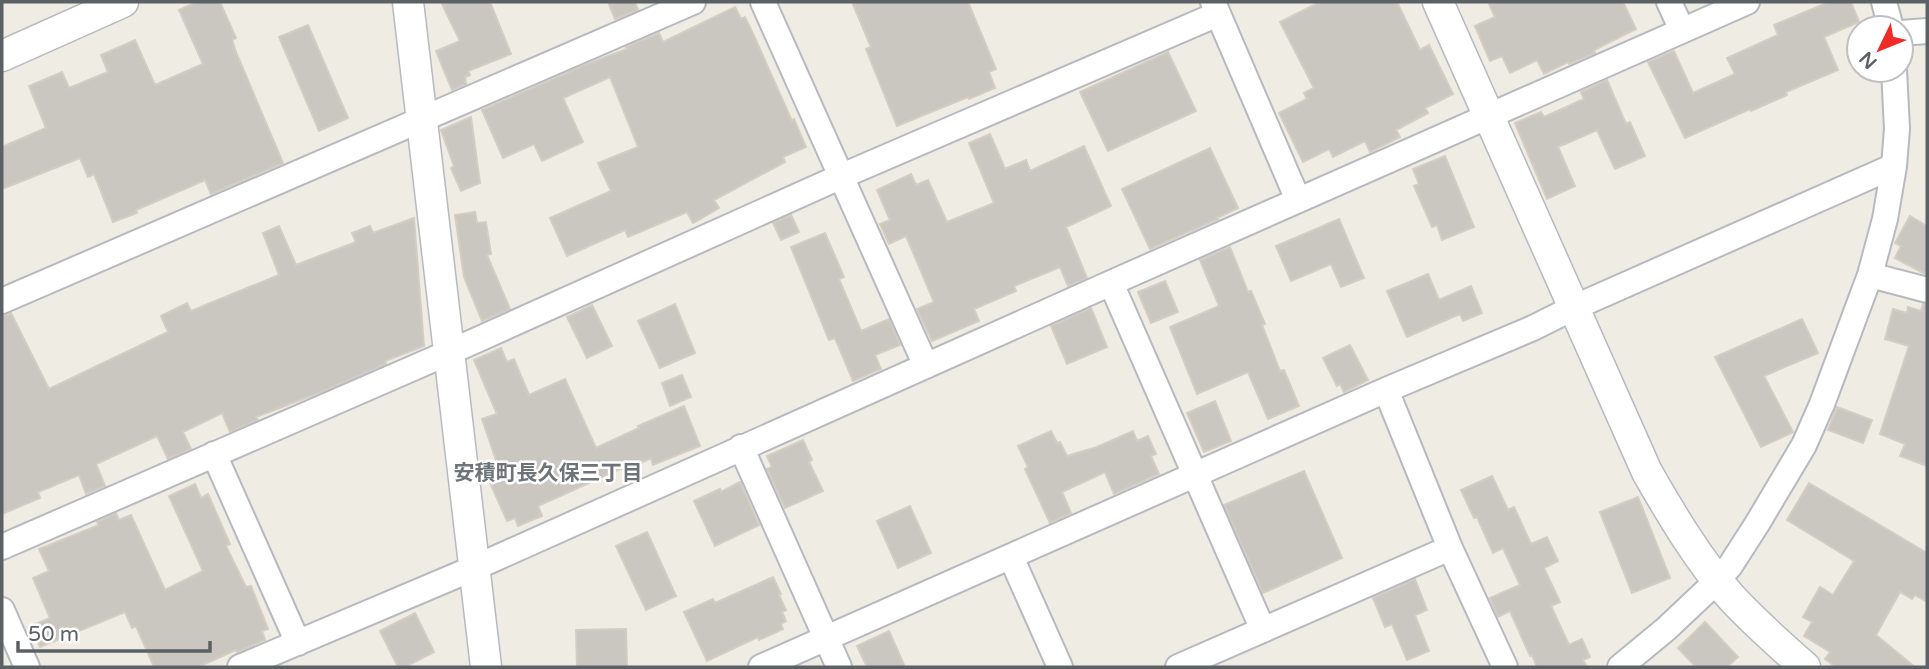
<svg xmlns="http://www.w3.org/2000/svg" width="1929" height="669" font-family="'Varela Round','Noto Sans JP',sans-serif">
<rect width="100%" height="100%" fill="#efece4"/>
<path fill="#cac7c1" stroke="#d4cdc2" stroke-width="2" d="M197,2H220L236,38L232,40L236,52L283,163L211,194L205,180L136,210L137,213L113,222L94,174L88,177L80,158L2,189V147L46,128L29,86L62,72L69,88L108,72L101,55L135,40L155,85L203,64L179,10Z
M441,2H490L511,54L468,71L470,75L465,77L466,84L452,90L436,51L460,41Z
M608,2H635L638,10L615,19Z
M852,2H968L996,69L989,72L995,88L969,99L968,97L897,126L866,49L871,47Z
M1320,2H1397L1420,50L1429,45L1453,94L1425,108L1428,113L1396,130L1400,137L1370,152L1365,141L1333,157L1329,149L1303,162L1279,113L1307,99L1304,93L1314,88L1280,22Z
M1488,2H1623L1636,29L1594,50L1595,53L1569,64L1568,62L1544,74L1537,60L1510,73L1502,56L1490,61L1475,26L1495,17Z
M1829,2H1851L1859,22L1824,37L1838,70L1786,92L1787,95L1751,111L1750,109L1685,138L1648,62L1674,51L1693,93L1735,74L1727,58L1778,35L1774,25Z
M735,7L741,19L745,17L755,38L792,121L794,119L806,147L783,157L785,162L714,200L719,208L693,223L687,212L628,237L625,230L567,256L550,218L611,191L598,163L638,147L610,77L563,98L583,142L542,161L534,144L503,158L482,110L587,64L627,49L626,47L659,33L663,42Z
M308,25L348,118L319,131L279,37Z
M1168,52L1196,111L1108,151L1080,92Z
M1607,80L1626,124L1630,122L1645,156L1615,169L1597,130L1558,147L1575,186L1547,199L1515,123L1541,112L1544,117L1584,99L1581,92Z
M471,117L480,183L461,191L451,168L454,166L441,130Z
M990,134L1005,169L1026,160L1030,171L1084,146L1111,206L1066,227L1087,278L1068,286L1060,267L1014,286L1016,291L974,309L979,321L932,341L917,309L934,302L906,236L889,244L880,224L890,220L877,190L911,174L916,185L928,180L947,222L994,203L969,143Z
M1210,148L1238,208L1217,218L1218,219L1150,249L1122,189Z
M1445,156L1474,227L1442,240L1437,225L1432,227L1414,186L1419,184L1413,169Z
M475,212L477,223L486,222L491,254L487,255L510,309L482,321L464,277L455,215Z
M791,215L799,232L781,240L773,223Z
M1910,216L1927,226V275L1895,258L1901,246L1895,243Z
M414,218L424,346L385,361L386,364L321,392L256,417L258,420L230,432L222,413L183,432L191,449L168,459L157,436L96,464L105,486L86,494L79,475L38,492L40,498L2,514V316L11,313L49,389L168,332L161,316L187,303L191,311L279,275L263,233L279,226L296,265L356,242L352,233L370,226L373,233Z
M1339,219L1364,278L1341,287L1331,264L1291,281L1276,246Z
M825,233L844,277L839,279L861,331L889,319L900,345L875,355L881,369L853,381L835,338L829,340L791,247Z
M1230,247L1248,292L1251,291L1265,324L1262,325L1280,371L1284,370L1299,406L1268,419L1248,372L1197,394L1170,327L1219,306L1200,260Z
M1428,274L1439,300L1471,286L1482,313L1463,321L1460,314L1407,337L1387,291Z
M1165,281L1178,312L1151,323L1138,292Z
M675,304L695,353L660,368L638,321Z
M1923,304H1927V466L1900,456L1905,444L1880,434L1909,346L1885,339L1893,309L1907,313L1908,307L1921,311Z
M592,305L612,346L587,358L567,317Z
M1091,308L1107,347L1067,364L1051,326Z
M1802,319L1818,353L1764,376L1793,432L1761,447L1715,357Z
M1350,345L1368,380L1344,392L1340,384L1337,386L1323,358Z
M501,348L507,362L514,359L529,395L565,379L596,448L639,428L638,426L684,406L700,446L653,465L651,458L623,472L622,468L538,506L542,516L518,526L515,518L507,521L484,469L497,463L482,419L497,414L474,360Z
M682,375L691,397L670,406L662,383Z
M1215,401L1231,441L1204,452L1187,413Z
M1837,407L1872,420L1863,443L1828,430Z
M1051,431L1057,443L1060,442L1067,456L1097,447L1133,431L1137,441L1148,436L1156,454L1151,456L1159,474L1114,494L1105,472L1062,492L1071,513L1050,523L1025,469L1028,467L1018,446Z
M803,440L812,460L809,462L823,491L785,508L767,469L772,467L767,456Z
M1304,471L1342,558L1263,593L1224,505Z
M1492,476L1508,510L1514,507L1531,544L1547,537L1558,561L1544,568L1560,602L1551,606L1569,645L1582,639L1590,657L1583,660L1587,667H1537L1532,655L1530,656L1510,611L1498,617L1490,598L1520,585L1503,548L1493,553L1477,517L1474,518L1461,490Z
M740,482L759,525L715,546L694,501L720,489L721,492Z
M1809,483L1927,553V602L1915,595L1912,599L1900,592L1876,635L1915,667H1836L1825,659L1830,652L1804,636L1812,622L1803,617L1820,587L1833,595L1854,561L1787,520Z
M195,484L201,498L208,494L230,544L226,546L246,587L251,586L268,629L262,631L265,640L237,652L236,650L198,667H154L136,626L132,628L125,612L40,647L31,626L50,618L33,578L49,571L39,549L99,525L97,522L116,513L119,520L131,515L165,590L203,571L169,496Z
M1638,497L1670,578L1632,593L1600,512Z
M910,506L931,553L898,568L877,521Z
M647,532L676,596L646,610L616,546Z
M773,577L781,594L779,595L786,610L782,612L786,621L781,624L783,629L759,640L758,637L707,661L684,612L713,599L715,603Z
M1415,579L1427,610L1415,615L1429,651L1407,660L1392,624L1385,627L1373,598Z
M415,613L434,652L405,667H398L380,631Z
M1705,622L1738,657L1727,667H1696L1678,648Z
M626,629L627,667H577L576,630Z
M889,631L905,667H867L857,646Z"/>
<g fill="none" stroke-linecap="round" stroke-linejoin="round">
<defs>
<path id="minor" d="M763,2L926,366
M1213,2L1298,200
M1669,2L1682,30
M1884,2L1891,28
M1901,33L1927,31
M1870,275L1927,290
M1111,283L1263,630
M2,301L693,2
M1386,390L1450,548
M741,447L839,667
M214,454L298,643
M2,547L450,352L842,176L1218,14
M1011,557L1060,667
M2,610L27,667
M240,667L474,568L1111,283L1747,2
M761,667L1386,390L1533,328L1573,308L1894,166
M1178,667L1450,548L1505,667
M1620,667L1666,629L1718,580L1730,566L1757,524L1804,445L1822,404L1870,275L1885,219L1894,166L1897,129L1894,70"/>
<path id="tertiary" d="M408,2L486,667
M1438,2L1647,472C1671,514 1699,561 1731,597C1754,622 1780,645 1805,667
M2,56L123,2"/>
</defs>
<use href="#minor" stroke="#b6babf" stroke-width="28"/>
<use href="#tertiary" stroke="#b6babf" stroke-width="33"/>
<use href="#minor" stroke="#fff" stroke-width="24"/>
<use href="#tertiary" stroke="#fff" stroke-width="30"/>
</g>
<g text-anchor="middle" stroke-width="5" stroke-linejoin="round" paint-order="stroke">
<g font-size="21" font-weight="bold" fill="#6d7377" stroke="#fff">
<text x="548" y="480">安積町長久保三丁目</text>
</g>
</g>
<rect width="1929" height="669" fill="none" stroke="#5c6165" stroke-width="7"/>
<g transform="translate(1880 49) rotate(227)"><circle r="33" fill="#ffffff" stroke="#bec0c1" stroke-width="2"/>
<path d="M0-5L12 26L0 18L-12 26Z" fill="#f12c28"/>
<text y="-10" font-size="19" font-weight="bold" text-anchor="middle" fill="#5c6165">N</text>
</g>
<path d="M18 641v10h192v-10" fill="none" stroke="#5c6165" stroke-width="3.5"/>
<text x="28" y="641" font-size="21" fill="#5c6165" stroke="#ffffff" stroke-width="5" paint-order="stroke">50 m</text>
</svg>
